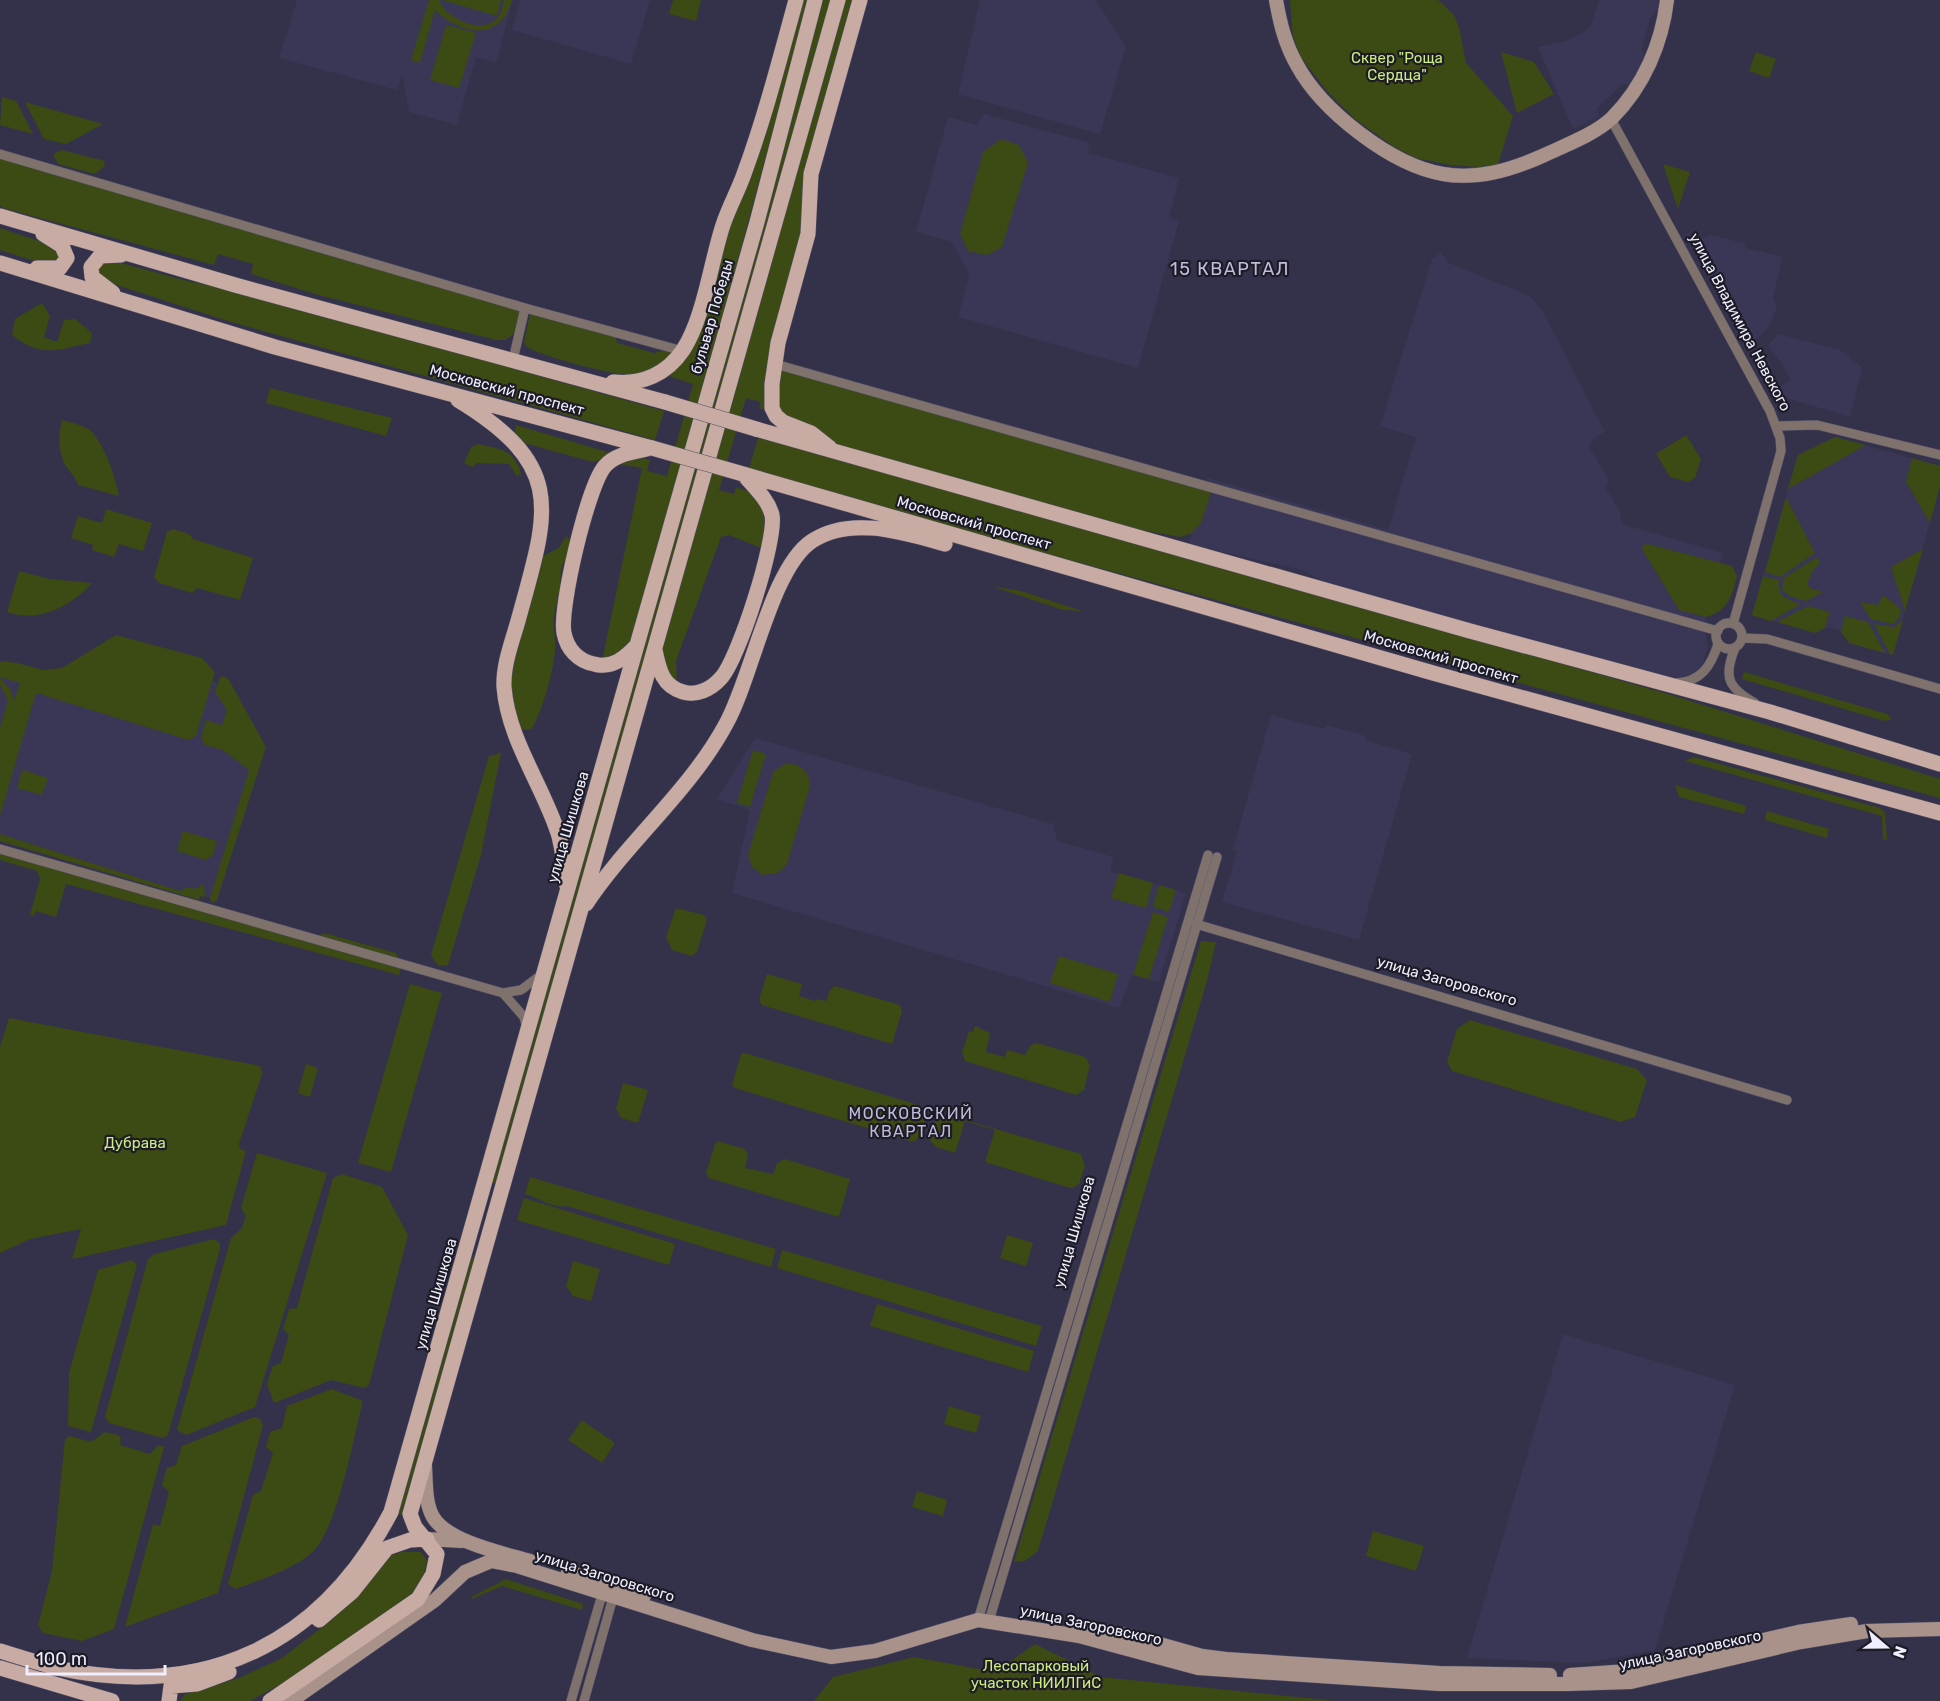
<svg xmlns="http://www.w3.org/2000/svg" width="1940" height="1701" font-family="Rubik,sans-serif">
<rect width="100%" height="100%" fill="#34324a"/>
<path fill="#3a3655" d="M297,0H513L496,63L476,57L457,125L409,112L402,75L397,90L279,58Z
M520,0H650L631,64L512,30Z
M980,0H1096L1126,47L1100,134L958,94Z
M1599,0H1659L1658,10L1650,18L1642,50L1646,62L1630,85L1623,84L1597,108L1599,116L1573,129L1538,47L1566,41L1586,31L1592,23Z
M984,114L1090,143L1088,153L1179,178L1169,218L1179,221L1138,368L958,317L969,275L952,242L916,232L948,117L977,125Z
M1686,234L1707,238L1710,235L1744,243L1746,248L1783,257L1773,298L1777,307L1768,328L1749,345L1745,347Z
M1441,253L1449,263L1530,296L1542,310L1605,432L1593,439L1589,447L1609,480L1606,488L1620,512L1622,524L1723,553L1707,611L1705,632L1708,648L1699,674L1684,681L1461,621L1320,580L1302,570L1188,544L1208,478L1388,530L1416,437L1380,426L1432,259Z
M1778,334L1840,350L1862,367L1850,417L1790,399L1774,391L1791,380L1781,362L1768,346Z
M1835,437L1940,466V486L1893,655L1849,643L1839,630L1828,627L1815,633L1752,615L1798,455Z
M112,648L221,684L252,770L214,899L201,895L199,900L0,841V661L58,678Z
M1271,715L1324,729L1326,725L1366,736L1365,740L1412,754L1359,940L1222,902L1237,851L1233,849Z
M755,738L1053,824L1057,841L1114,857L1110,871L1186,893L1159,982L1132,975L1119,1008L732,893L750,810L717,799Z
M1563,1334L1735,1385L1655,1650L1585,1663L1467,1658Z"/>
<path fill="#3c4a13" d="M429,0H439C446,19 487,38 500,14C502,10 503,4 504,0H512C500,43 461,35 435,10L420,63L411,60Z
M442,0H501L497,16Z
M673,0H701L696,21L669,14Z
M801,0H808L704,385L629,647L602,661L642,468L619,464L638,457L650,460L647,471L667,476L693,384L665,375L675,370L689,354L699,330L727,231Z
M823,0H833L497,1184L491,1182L716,391Z
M845,0H854L803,223L765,410L759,408L761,402L746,398L719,490L734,494L736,487L755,494L765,509L764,549L729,535L721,537L676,661L677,684L668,671L662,650L831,41Z
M1290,0H1438L1454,15L1459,27L1466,63L1513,116L1498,164L1481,167L1450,165L1416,158L1394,147L1355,119L1326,90L1301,57L1293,37Z
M446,25L476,33L459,88L430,80Z
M1501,52L1534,62L1554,94L1517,113Z
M1756,52L1776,59L1769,78L1749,71Z
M2,97L16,101L33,134L0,125Z
M25,102L103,124L66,144L44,139Z
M1001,139L1019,145L1028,163L1002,247L987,255L968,251L960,234L983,152Z
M62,150L105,161L104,167L96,173H91L58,164L53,154Z
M0,158L520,311L516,332L506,340H496L315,294L251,274L253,264L218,254L214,265L3,208L0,206Z
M1663,164L1690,172L1678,209Z
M0,228L57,247L63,255L50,266L0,250Z
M110,260L191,282L215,285L664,411L655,440L231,322L104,281L99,278L96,264Z
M42,303L50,316L44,337L57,342L64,320L75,319L92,333L90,343C56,350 41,358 12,335L15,319Z
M530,314L615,335L617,343L654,353L668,349L672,354C662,364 652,372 636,375C621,378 541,356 527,347L524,342Z
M775,364L1212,489L1201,523L1192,533L1180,537L1121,526L835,452L783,422L771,398Z
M270,388L392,418L386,436L266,403Z
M62,420C72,423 86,425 93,433C106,449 115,476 119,496L78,485C75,475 66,469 63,460C58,448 59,432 62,420Z
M516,425L611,453L609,457L593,462L524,443L515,432Z
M759,435L1671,695L1940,779V798L748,472Z
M1686,435L1701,459L1695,478L1688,482L1670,477L1656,454Z
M1835,437L1866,445L1788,489L1798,455Z
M478,444C501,450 513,448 521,473L517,477L509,464L477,463L472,467L464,463L471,447Z
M1912,458L1940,466V486L1930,523L1906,482Z
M1786,497L1815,553L1780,577L1765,572Z
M106,509L152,523L143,551L119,544L114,557L92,550L93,545L71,538L78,516L102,523Z
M173,529L189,534L193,539L253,558L240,600L197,588L192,593L159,583L154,577L167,532Z
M566,536L570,540L569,557C558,565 562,575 560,586C559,597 555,607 554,618C553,629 556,639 555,650C553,675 543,707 532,729L525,730L518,727L507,682L541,557L559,548Z
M1648,544L1732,566L1737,576C1732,596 1728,611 1706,617L1679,610L1642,549L1643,545Z
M1923,549L1905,611L1891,567Z
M1817,557L1820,563L1813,570L1807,584L1810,588L1823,592L1806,601L1789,596L1782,589L1784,578Z
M19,571L50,579L92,583C71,607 38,623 7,612Z
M1763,576L1779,580C1776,597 1788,599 1801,604L1771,621L1752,615Z
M991,586L1021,591L1085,612L1060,609Z
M1883,595L1901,609L1900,617L1893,624L1871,619L1860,602L1878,605Z
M1808,606L1830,612L1825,628L1815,633L1777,622Z
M1845,616L1868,622L1885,653L1849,643L1841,632Z
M1903,620L1893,655L1890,654L1874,624L1894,627Z
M116,635L202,658L215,672L196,736L189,740L36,693L0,816V728L8,700L0,685V678L11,690L14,701L20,683L0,677V661L17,663L43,670L62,668Z
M1744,672L1887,714L1892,719L1885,721L1742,679Z
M224,676L229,680L266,747L217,900L212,903L210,898L249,770L223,750L205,745L201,738L206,720L222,725L227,710L215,692L220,677Z
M753,750L766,754L750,807L737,803Z
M501,753L481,855L448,965L438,966L431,955L489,756Z
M1694,757L1880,808L1885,813L1887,840L1883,839L1882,816L1685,761Z
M785,764C799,762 810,771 810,786L787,864L778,873L763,875L752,867L748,855L773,772Z
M22,770L48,778L42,795L17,788Z
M1675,785L1746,806L1744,814L1679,797Z
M1767,811L1829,829L1827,838L1765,820Z
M183,831L217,841L213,855L206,860L177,851Z
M0,834L180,891L187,887L194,889L204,884L205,897L200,896L199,900L0,841Z
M0,849L313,939L324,933L396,953L402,964L399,975L66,884L56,917L36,911L34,916L30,915L40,879L37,871L0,860Z
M1119,873L1153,883L1146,908L1111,898Z
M1159,885L1176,890L1169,912L1153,907Z
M676,908L704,915L707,920L697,952L692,956L672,950L666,937Z
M1153,912L1168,917L1149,979L1133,975Z
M1201,941L1216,942L1207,981L1038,1551L1025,1561L1014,1562Z
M1059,956L1118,974L1110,1002L1050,983Z
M767,974L802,984L799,996L815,1001L816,999L826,1001L830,990L835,986L900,1005L902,1011L892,1044L762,1005L759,1000Z
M410,984L442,993L391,1172L358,1163Z
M9,1018L261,1066L260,1070L263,1071L239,1144L240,1149L246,1151L226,1225L72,1259L81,1229L30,1239L0,1253V1047Z
M1470,1020L1637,1069L1647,1080L1635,1117L1621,1122L1452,1071L1447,1062L1457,1029Z
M975,1026L990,1033L986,1052L1005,1057L1007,1050L1025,1055L1031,1045L1037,1043L1085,1057L1090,1065L1084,1090L1076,1095L965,1061L962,1052L969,1031L973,1032Z
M745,1053L922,1106L926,1115L921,1134L915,1141H909L735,1088L732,1085L741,1054Z
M306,1064L318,1068L310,1097L298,1093Z
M623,1083L648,1090L638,1123L621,1118L616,1109Z
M941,1113L1081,1154L1085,1166L1079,1184L1072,1188L1067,1187L985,1162L995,1130L965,1121L955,1153L936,1147L929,1139L936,1118Z
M718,1141L745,1149L748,1155L745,1168L773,1174L777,1163L785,1159L850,1179L839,1217L709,1178L706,1173L715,1144Z
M257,1153L327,1173L255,1407L186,1435L177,1430L231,1238L242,1228L246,1216L241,1208Z
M342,1174L382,1187L408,1235L369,1385L364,1388L331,1380L274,1403L267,1384L273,1366L281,1363L289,1335L283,1329L289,1309L297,1308L333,1178Z
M530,1177L776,1249L771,1267L567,1206C553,1209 539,1198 525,1194Z
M524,1198L675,1244L669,1265L517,1220Z
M1007,1235L1033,1243L1026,1266L1000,1258Z
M214,1239L220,1243V1249L168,1435L162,1438L109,1423L105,1417L148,1259L155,1254Z
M782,1250L1042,1326L1036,1346L777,1268Z
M470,1256L476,1258L403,1515L397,1514Z
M132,1260L137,1265L91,1432L68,1426L69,1373L98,1270Z
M573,1261L600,1269L591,1301L573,1296L566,1286Z
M877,1304L1034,1351L1028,1372L870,1326Z
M332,1389L363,1401C353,1439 340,1516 317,1547C302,1567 259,1580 236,1589L228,1584L253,1495L261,1491L273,1453L266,1447L270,1432L282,1428L287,1406Z
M949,1406L981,1416L976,1433L944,1424Z
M254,1417L260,1419L263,1425L218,1593L125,1627L153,1524L160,1526L169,1492L162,1485L167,1468L176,1465L182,1446Z
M582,1420L615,1443L602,1463L568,1440Z
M105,1432L118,1435L121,1439L120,1445L150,1454L158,1445L164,1447L114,1629L82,1641L43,1633L38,1625L52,1571L65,1439L70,1436L91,1442Z
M917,1491L947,1500L943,1516L912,1507Z
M1373,1531L1424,1546L1416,1571L1366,1556Z
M402,1552H421L427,1561L424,1574L411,1596L305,1671L250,1701H180L185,1694L239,1678L282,1658L325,1625L360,1594L389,1556Z
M506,1579L583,1604L582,1610L502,1586L472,1599L471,1597Z
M1035,1644L1101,1677L1336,1701H814L833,1677L914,1657L995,1672Z"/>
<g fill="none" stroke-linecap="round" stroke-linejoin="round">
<defs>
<path id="street" d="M1611,119L1770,411L1780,438L1781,451L1733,624
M0,154L525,308L683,351
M513,360L525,308
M775,364L1718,631
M1777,426L1817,425L1940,455
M1716 636a13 13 0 1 1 26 0a13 13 0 1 1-26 0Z
M1742,638L1767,639L1940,689
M1735,648C1723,677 1728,688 1755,703
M1676,683C1701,682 1711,666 1718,644
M0,849L503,993
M1196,924L1787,1100
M527,1029L524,1017L503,993L521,990L541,975
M978,1620L1208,855
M989,1621L1217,857
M571,1701L604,1588
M584,1701L614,1594"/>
<path id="secondary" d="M1276,0C1280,23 1285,44 1297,65C1322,111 1391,165 1443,174C1477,180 1510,170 1540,157C1563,146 1594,135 1612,118C1644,86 1662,43 1667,0
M425,1466C426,1482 425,1503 433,1517C448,1542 503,1553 530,1561
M427,1539L462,1541
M568,1572L644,1596
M1073,1626L1131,1636L1202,1656L1226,1659L1439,1673L1550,1675
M1570,1675L1629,1671L1798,1632L1851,1624
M291,1701L435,1600L465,1572L491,1561L517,1566L752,1640L831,1657L875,1651L978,1620L1079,1636L1198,1668L1439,1684H1567L1631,1682L1801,1642L1867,1631L1940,1629"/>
<path id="primary" d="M0,216L235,285L665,402
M0,263L275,347L652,448
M37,268H60L67,258L62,246L43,234
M113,293L92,277L91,267L100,256L121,255
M613,382C642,385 667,374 683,350C704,318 711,261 723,225C729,207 738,191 744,174C765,117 780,58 796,0
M458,400C568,467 548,511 518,621C512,642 503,665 504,687C508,740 544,787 559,836C563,853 565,869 567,886
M756,429L1470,631L1770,712L1940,764
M830,448L811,433L783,422L776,416L772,408V384L778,343L808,234L811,174L860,0
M743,474L1433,673L1940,813
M637,645C625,658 612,669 594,664C578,661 567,649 564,633C559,608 588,485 605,466C616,453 636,452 651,448
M655,650C659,669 662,686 683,692C697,696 711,689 720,679C738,662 777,539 772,515C768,499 753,486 743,474
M586,904C628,841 690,791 726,724C752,678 771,568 812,541C851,515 905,533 945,544
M319,1620L352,1592L387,1548L410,1540L427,1539
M0,1651C19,1657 38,1663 57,1668C205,1700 321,1645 391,1512L757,222L815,0
M0,1668L112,1701
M169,1701L171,1686L197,1684L229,1672
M270,1701L418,1599L433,1574L437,1554L415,1527L410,1514L838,0"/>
</defs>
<use href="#street" stroke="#525067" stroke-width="10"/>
<use href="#secondary" stroke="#525067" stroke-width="15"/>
<use href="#primary" stroke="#525067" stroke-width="16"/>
<use href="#street" stroke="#7f716c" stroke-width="9"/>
<use href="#secondary" stroke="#a8928a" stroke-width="14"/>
<use href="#primary" stroke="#c8aba2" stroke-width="15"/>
<defs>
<path id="primary-bridge" d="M665,402L756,429
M652,448L743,474"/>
</defs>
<use href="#primary-bridge" stroke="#525067" stroke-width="16" stroke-linecap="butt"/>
<use href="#primary-bridge" stroke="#c8aba2" stroke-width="15"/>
</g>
<g text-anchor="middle" stroke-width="4.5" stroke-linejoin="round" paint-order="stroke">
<g font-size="15" fill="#cceb81" stroke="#1c1b26">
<text x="1397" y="63">Сквер "Роща<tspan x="1397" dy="17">Сердца"</tspan></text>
<text x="135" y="1148">Дубрава</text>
<text x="1036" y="1671">Лесопарковый<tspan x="1036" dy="17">участок НИИЛГиС</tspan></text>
</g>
<g font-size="15" fill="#efeefe" stroke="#1c1b26">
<text transform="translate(712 317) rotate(-74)" y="5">бульвар Победы</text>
<text transform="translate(1740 322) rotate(62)" y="5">улица Владимира Невского</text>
<text transform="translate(507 390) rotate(15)" y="5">Московский проспект</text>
<text transform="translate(974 523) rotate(16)" y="5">Московский проспект</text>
<text transform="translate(1441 657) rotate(16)" y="5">Московский проспект</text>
<text transform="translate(568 827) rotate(-74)" y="5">улица Шишкова</text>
<text transform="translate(1447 981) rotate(16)" y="5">улица Загоровского</text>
<text transform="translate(1074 1232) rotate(-74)" y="5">улица Шишкова</text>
<text transform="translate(436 1294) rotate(-74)" y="5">улица Шишкова</text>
<text transform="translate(605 1576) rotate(17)" y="5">улица Загоровского</text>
<text transform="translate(1091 1625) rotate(12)" y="5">улица Загоровского</text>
<text transform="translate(1690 1650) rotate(-12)" y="5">улица Загоровского</text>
</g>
<g font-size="16" letter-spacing="1.5" fill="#bfbcdb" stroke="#1c1b26">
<text x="911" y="1119">МОСКОВСКИЙ<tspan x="911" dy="18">КВАРТАЛ</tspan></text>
</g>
<g font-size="18" letter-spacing="1.5" fill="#bfbcdb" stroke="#1c1b26">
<text x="1230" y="275">15 КВАРТАЛ</text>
</g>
</g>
<g transform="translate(1886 1647) rotate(110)" stroke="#1c1b26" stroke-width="4.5" paint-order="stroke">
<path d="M0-4.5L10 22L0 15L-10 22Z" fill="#efeefe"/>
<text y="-9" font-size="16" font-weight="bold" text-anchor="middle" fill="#efeefe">N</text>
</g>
<path d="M27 1665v9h138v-9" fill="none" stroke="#efeefe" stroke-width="3"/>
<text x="36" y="1665" font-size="18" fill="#efeefe" stroke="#1c1b26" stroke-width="4.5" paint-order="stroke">100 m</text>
</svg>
